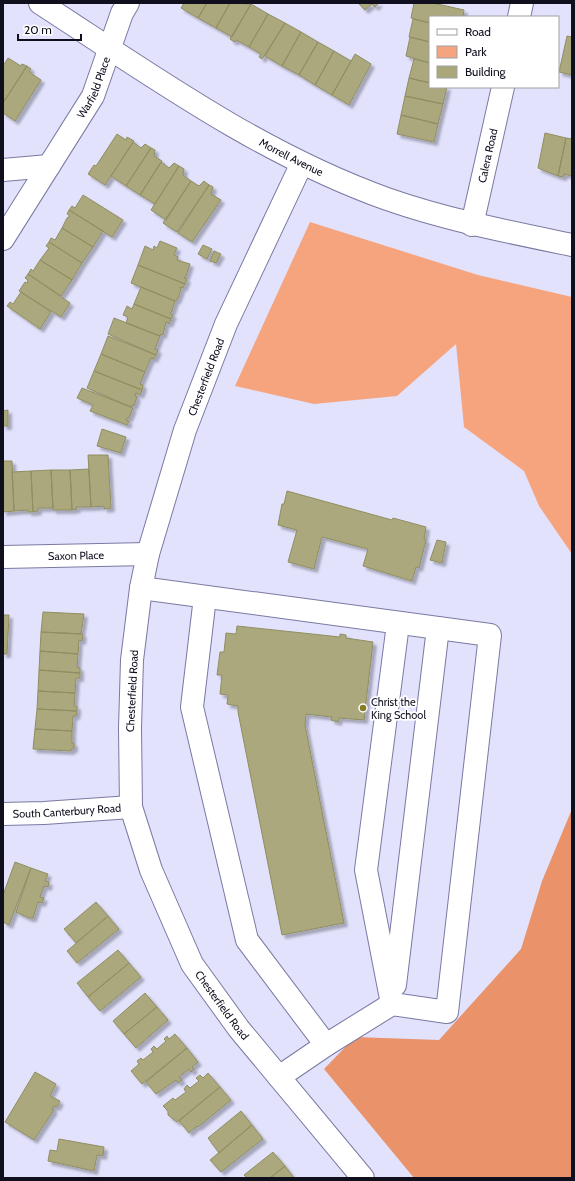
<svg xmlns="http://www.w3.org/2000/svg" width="575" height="1181" font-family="Cabin,sans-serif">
<defs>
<filter id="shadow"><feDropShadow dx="3.5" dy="3.5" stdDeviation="1" flood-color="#0004"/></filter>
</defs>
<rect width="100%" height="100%" fill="#e2e2fd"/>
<path fill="#f6a47e" d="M310,222L478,275L572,297V554L539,506L524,471L464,427L456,344L397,396L314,404L235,386Z"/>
<path fill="#ea936a" d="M572,809V1178H414L324,1069L355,1037L439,1040L521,949L542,881Z"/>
<path fill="#aaa87b" stroke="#908e61" filter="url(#shadow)" d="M184,3H207L198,18L181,8Z
M207,3H230L216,28L198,18Z
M230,3L251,4L232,37L216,28Z
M358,3H379L375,7L372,4L365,10Z
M414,3H433L464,10L463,17H430V23L411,18Z
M251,4L268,14L249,47L236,40L234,42L230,39Z
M268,14L285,23L262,59L259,57L261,54L249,47Z
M413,19L430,23V42L409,37Z
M285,23L301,32L282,66L265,56Z
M301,32L318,42L299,75L282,66Z
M567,36L572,37V75L559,72Z
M410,37L430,42V63L406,56Z
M318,42L334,51L315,85L299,75Z
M334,51L351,61L332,95L315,85Z
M355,54L371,64L349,105L332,95Z
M8,58L21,66L22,64L27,66L5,100L3,98V66Z
M414,59L430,63V83L409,78Z
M27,66L31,69L29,72L41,80L15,121L3,113V103Z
M409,78L430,83V87H447L443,104L405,96Z
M405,96L443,104L438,124L401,115Z
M401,115L438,124L434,142L397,134Z
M545,133L566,138L558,176L538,168Z
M117,134L126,140L127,137L134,141L105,185L88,174L94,165L96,166Z
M566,138L572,139V176L564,174L563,177L558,176Z
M133,142L141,148L145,144L151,148L126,186L111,176Z
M151,148L155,150L154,156L162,161L140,195L126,186Z
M161,162L169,168L174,163L179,166L155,204L140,195Z
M179,166L184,169L183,175L191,181L166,220L151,210Z
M191,181L199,186L204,181L209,185L177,232L163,223Z
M209,185L213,187L211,194L221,200L192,242L178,233Z
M83,195L123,220L112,237L69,210L72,206L75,208Z
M69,210L103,231L93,247L62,228L67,218L70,216L67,214Z
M62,228L93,247L82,263L49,242L51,238L55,240Z
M160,241L177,248L174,255L178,257L177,260L190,264L186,276L184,278L187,279L185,284L138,265L145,246L153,250L154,246L157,248Z
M49,242L82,263L72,280L40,260L49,248L46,246Z
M203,245L212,249L207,259L198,254Z
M214,251L221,254L216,263L210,261Z
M40,260L72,280L61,296L28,274L31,269L33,271Z
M138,265L185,284L183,288L180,287L181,290L177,300L175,301L131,283Z
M28,274L70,303L61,317L19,291L25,282L27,283L28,280L25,278Z
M141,287L175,301L172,311L170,313L173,315L171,319L134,304Z
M21,292L51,312L40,329L7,306L10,302L13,304Z
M134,304L171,319L169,324L166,322L163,335L161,334L160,336L126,323L128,317L123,315L127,306L132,309Z
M114,318L160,336L155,349L158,350L156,355L108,334Z
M108,336L156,355L154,359L151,358L145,372L101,354Z
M101,354L145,372L140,384L143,385L142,390L94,371Z
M94,371L142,390L140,395L136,393L135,396L137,397L134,406L132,405L131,407L87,388Z
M82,388L133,408L129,418H127L126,420L129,421L127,425L90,411L93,405L77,398Z
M8,410V426H3V411Z
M102,429L126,437L121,453L97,446Z
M88,455H108L111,508L104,509V506L91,507Z
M3,461H12L14,511L3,512Z
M89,469L91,507H76L77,509L72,510L70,470Z
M51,470L53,508H38V511L33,512L31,471Z
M51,470H70L72,510H53Z
M31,471L33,512H28V510L14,511L12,472Z
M287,491L392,520L393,518L426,527L424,539L426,540L419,568L416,567L412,581L363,566L368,549L322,537L314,569L288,562L297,530L278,525L282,504H284Z
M437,540L446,542L442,563L430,560Z
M43,612L84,614L81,634L41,632Z
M3,615H9L7,654H3Z
M237,626L340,637V634L346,635V638L373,642L364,720L339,718L338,722L331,720L332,717L306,714L305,725L344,923L282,935L238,712V706L227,704L228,695L220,694L222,675H217L220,652H224L226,633L236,634Z
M41,632L83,634L82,641L79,640L78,654L40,651Z
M40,651L78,654L77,667L80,668V673L39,670Z
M39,670L80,673V678H76L75,693L38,691Z
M38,691L75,693L74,706H77V711L37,709Z
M37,709L77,711L76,716H73L72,731L35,729Z
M35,729L72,731V743H74V749H71V751L33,749Z
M15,862L31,868L9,925L3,922V895Z
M31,868L48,874L45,881L49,882L48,887L44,886L40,897L44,898L42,903L38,902L33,918H29L16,912Z
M96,902L108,916L76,943L64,929Z
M108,916L119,929L77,963L67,951Z
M118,950L129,963L88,997L77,983Z
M129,963L141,977L100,1011L88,997Z
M145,993L157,1007L124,1034L113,1021Z
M157,1007L168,1020L136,1048L124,1034Z
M175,1034L187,1048L142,1084L131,1071L139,1064L137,1061L141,1058L143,1060L153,1052L151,1049L154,1046L157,1049L166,1041L164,1039L167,1036L169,1039Z
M187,1048L198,1062L192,1067L194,1069L191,1072L189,1069L179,1077L182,1080L178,1083L176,1080L156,1094L146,1082Z
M35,1072L56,1084L50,1096L60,1101L57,1107L54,1106L52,1109L54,1110L34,1140L5,1122Z
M208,1073L220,1087L177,1122L168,1115V1111L163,1106L173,1098L175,1100L186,1092L184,1089L187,1085L190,1088L199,1081L196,1078L200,1075L203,1078Z
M220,1087L231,1100L198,1127L197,1126L189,1133L179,1121Z
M241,1111L252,1125L219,1153L208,1138Z
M252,1125L263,1139L221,1172L210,1160Z
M59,1139L104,1147L103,1156L97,1155L94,1171L48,1161L50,1150L57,1151Z
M273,1152L285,1166L270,1178H247L244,1175Z
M285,1166L294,1178H270Z"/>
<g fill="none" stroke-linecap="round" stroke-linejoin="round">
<defs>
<g id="minor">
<path id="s1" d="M40,3C151,75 261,154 387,199C447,220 509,232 572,245"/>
<path d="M519,17L522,3"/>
<path id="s2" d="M302,163L226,324L185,430L148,554L141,588L132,660L130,728L131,807L151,870L192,964L239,1029L363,1178"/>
<path d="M3,170L49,166"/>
<path id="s3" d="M472,225L503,87"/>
<path id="s4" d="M3,239L93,96L122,13L128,3"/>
<path id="s5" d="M3,557L148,554"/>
<path d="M141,588L490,635L447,1012L392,1004L326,1045L279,1077"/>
<path d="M205,597L192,707L247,940L326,1045"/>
<path id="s6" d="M3,814L44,813L131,807"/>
<path d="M395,985L438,628"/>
<path d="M392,1004L366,870L398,624"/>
</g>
</defs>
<use href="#minor" stroke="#7a79a2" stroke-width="24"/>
<use href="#minor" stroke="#fff" stroke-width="22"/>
</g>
<circle fill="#847d24" stroke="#fff" stroke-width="1.5" cx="363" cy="708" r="4"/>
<g text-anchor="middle" stroke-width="3.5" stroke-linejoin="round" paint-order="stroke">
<g font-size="11" fill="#100f1e" stroke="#fff">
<text dy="4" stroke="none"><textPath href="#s4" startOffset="177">Warfield Place</textPath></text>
<text dy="4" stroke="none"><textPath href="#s3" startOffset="71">Calera Road</textPath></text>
<text dy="4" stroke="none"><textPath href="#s1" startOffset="295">Morrell Avenue</textPath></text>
<text transform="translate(206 377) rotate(-69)" y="4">Chesterfield Road</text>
<text dy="4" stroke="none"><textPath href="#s5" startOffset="73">Saxon Place</textPath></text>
<text transform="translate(132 691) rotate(-87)" y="4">Chesterfield Road</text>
<text dy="4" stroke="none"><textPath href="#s6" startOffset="64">South Canterbury Road</textPath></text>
<text dy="4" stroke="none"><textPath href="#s2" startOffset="895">Chesterfield Road</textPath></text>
</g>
<g font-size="11" fill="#100f1e" stroke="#fff" text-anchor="start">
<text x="371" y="706">Christ the<tspan x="371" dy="13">King School</tspan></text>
</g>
</g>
<rect width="575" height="1181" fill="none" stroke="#100f1e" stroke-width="8"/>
<rect x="429" y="16" width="130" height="72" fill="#ffffff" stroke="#9f9fa5"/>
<rect x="437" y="29" width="20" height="6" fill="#ffffff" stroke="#9f9fa5"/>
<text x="465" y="36" font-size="12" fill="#100f1e">Road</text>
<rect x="437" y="46" width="20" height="12" fill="#f6a47e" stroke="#9f9fa5"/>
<text x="465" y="56" font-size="12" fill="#100f1e">Park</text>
<rect x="437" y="66" width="20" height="12" fill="#aaa87b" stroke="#9f9fa5"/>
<text x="465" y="76" font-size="12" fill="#100f1e">Building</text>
<path d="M18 34v6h63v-6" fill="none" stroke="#100f1e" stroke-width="2"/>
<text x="24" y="34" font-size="12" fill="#100f1e" stroke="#ffffff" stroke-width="3" paint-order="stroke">20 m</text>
</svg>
